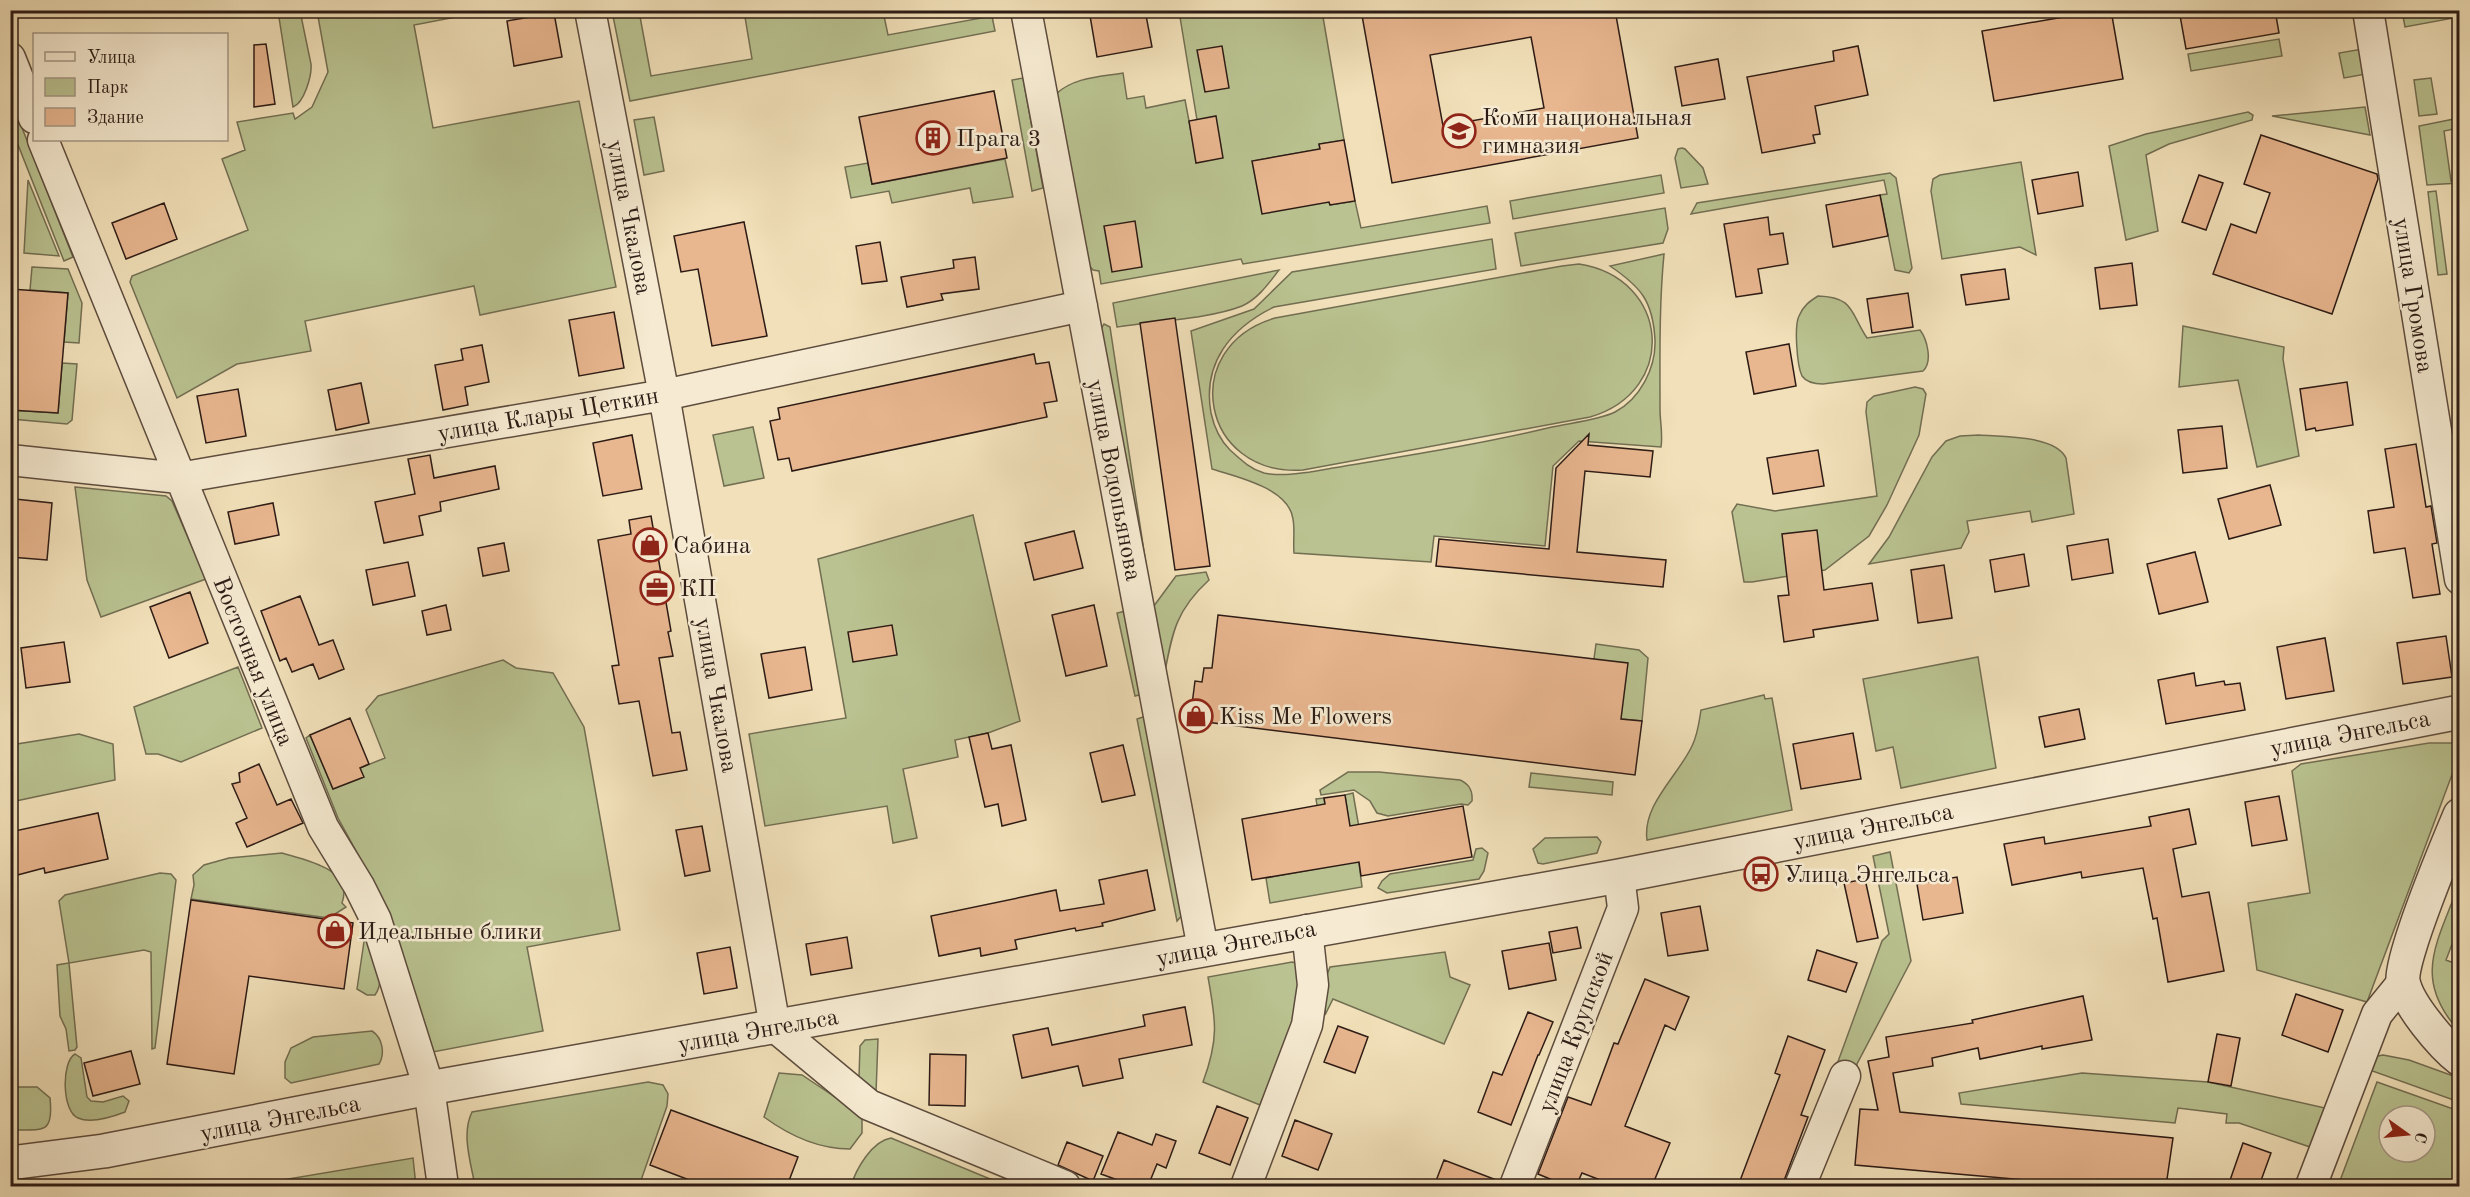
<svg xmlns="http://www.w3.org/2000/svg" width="2470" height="1197" font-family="'Old Standard TT',serif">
<rect width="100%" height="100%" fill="#f1e0b9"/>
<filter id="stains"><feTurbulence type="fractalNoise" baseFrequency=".00333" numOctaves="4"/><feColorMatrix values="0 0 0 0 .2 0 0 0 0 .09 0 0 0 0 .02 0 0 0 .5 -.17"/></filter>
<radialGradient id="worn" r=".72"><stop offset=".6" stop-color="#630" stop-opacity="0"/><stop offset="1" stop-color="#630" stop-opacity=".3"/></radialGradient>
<path fill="#b9c290" stroke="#726e52" stroke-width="1.5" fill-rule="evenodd" d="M278,11H300L311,64C312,76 304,103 293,107Z
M487,11L414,25L433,128L579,101L616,287L480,315L474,286L305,321L311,351L237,364L177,398L130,282L132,276L248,230L222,159L245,150L237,122L293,113L295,119L312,107L328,72L317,11Z
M612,11H639L651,76L752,59L744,11H883L888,35L992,16L995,31L630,101Z
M1179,11H1322L1344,140L1319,144L1320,149L1253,161L1329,202L1330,205L1355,201L1361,228L1487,206L1490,223L1243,264L1241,259L1101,284L1099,271L1093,270L1087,263L1056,94C1074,77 1100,77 1123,73L1127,99L1144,96L1146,108L1185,100L1197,163V120Z
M2402,11H2459V17L2405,27Z
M2279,39L2282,56L2191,71L2188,54Z
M2368,48L2372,73L2344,78L2339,53Z
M1023,78L1043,188L1032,191L1012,80Z
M2431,78L2437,114L2419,116L2414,80Z
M11,100L73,257L64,261L11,127Z
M2365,107L2370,135L2272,116Z
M2248,112L2253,115L2252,120L2169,144L2146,155L2158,231L2126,240L2109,146L2146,134Z
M654,117L664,171L644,175L634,120Z
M2459,118V128L2444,131L2451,181L2459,180V183L2427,185L2419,126Z
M1682,148L1685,149L1703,168L1708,184L1681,188L1675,158L1678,149Z
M1005,159L1013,197L973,203L970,188L892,203L889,191L851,198L845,167L868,163L872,184Z
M2021,162L2036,255L2020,247L1942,259L1931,191L1933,179L1940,175Z
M1890,173L1896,178L1912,268L1909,273L1895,270L1880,195L1887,194L1884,180L1691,214L1697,203Z
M1661,175L1664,193L1513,219L1510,201Z
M28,180L59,256L24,253Z
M2436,191L2447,274L2438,275L2428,192Z
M1665,208L1668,229L1663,243L1521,266L1515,233Z
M1492,239L1496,269L1274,307C1231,328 1202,363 1211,413C1214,427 1220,440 1230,450C1240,459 1250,469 1264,473C1279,476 1294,474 1310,472C1391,458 1473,446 1552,427C1570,423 1599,420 1615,412C1640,399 1656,368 1655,340C1653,301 1641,287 1610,266L1664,254C1659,306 1660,358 1660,409C1660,422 1663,434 1661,447L1579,441L1553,466L1545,546L1434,536L1431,562L1294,553C1293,542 1295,530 1293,519C1289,488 1237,477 1212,469L1191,331L1254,309L1292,272Z
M1579,264C1670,278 1679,391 1590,417L1303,470C1201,477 1177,347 1275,318L1562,266Z
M32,267L68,269L82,303L79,343L64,342L68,293L30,290Z
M1279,270C1269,283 1258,299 1242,306C1209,319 1154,321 1117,327L1113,303Z
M1818,296C1854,297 1850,312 1867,338L1920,330C1927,339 1933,362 1923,371L1823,384C1816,384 1807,383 1802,376C1797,366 1794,326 1799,316C1803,306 1810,301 1818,296Z
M1104,324L1110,327L1150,591L1100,331Z
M2183,326L2284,347L2283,359L2299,456L2257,467L2238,380L2179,387Z
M62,363L77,364L72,420L67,424L11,419L10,410L58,413Z
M1915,387L1923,389L1926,394L1919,435L1887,505L1869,536L1825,570L1752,582H1744L1732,512L1737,504L1775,511L1877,496L1866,412L1867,402L1874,396Z
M753,427L764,478L724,486L713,435Z
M1979,435C2002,437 2055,435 2066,458L2074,514L2032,522L2030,511L1967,521L1969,532L1961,548L1869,564L1889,537L1932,457L1946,441L1960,436Z
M75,487L166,496L172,501L206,579L101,617L87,580Z
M973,515L1020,721L988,733L955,740L958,757L903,769L917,838L893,843L887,806L765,826L749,734L846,718L818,559Z
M1206,572L1209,580C1175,611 1172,634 1164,677L1148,614L1176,576Z
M1126,611L1143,694L1135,696L1117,613Z
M1596,644L1639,650L1648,658L1642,721L1621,719L1594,659Z
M1978,657L1996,768L1901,788L1893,747L1876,751L1863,679Z
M503,660L516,668L553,673L584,727L620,930L527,947L543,1031L433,1052L377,889L338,818L306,738L310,735L333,789L363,777L360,768L385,758L366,710L378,696Z
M238,667L262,728L181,762L158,754H146L134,707Z
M1764,695L1765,699L1772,698L1792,810L1647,840C1642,805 1678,776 1692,746C1698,734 1699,722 1701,710Z
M1146,716L1183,914L1177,921L1137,719Z
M79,734L113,744L115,780L11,802V745Z
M2429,743H2459V756L2367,1002L2257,970L2248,903L2310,893L2292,771L2301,764Z
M1348,772H1379L1460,780C1469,784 1473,790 1472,801L1468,805L1461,804L1388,816L1377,813L1370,801L1354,790L1321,795L1320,790Z
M1531,773L1613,782L1612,795L1529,787Z
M1353,793L1365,862L1359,863L1362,887L1270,903L1266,878L1327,867L1316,799L1324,798L1329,832L1350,829L1345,795Z
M1597,837L1601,842L1597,853L1543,864L1538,863L1533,849L1545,838Z
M1482,848L1488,853L1484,871L1479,879L1387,893L1378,888L1382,881L1390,874L1473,860L1476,849Z
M1890,852L1911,961L1857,1064L1858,1076L1836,1067L1882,941L1889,934L1873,856Z
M282,853C306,860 354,869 342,903L346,907L329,918L191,899L194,885L193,875L204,865L229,858Z
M160,873L171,874L176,880L155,1048L152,1049L151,952L144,950L69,963L77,1047L75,1050L69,1051L66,1029L60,1016L57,965L69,963L59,901L65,895Z
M2459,884V926L2446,960L2459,965V1031C2411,978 2438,942 2459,884Z
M366,928C372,946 388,978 375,995H367L357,989Z
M1445,952L1450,977L1470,985L1444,1044L1333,999L1325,1015V980L1330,967Z
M1292,962L1296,963C1313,994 1272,1074 1260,1105L1203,1082C1219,1039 1216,1021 1208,977Z
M372,1031C383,1038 385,1054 379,1064L291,1083L285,1078V1062L291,1048L313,1037Z
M878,1039L876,1093L859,1078L860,1046L865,1040Z
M75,1054L81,1058L87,1097L91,1101L103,1102L123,1096L129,1101L125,1112C112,1117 91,1124 78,1118C62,1112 61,1062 75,1054Z
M2383,1055L2409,1060L2459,1078V1102L2364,1068L2373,1057Z
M779,1073L802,1075L838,1099L862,1119V1133L850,1149C818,1149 790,1136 764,1117Z
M2082,1073L2208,1082L2325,1108L2310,1147L2239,1123H2226L2227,1114L2178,1108L2175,1123L1961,1104L1959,1093Z
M648,1082L663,1085L668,1094L667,1106L639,1186H475C471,1163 461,1134 472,1112Z
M2377,1082L2459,1111V1186H2338ZM2389,1116H2425V1152H2389Z
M11,1087H37L50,1098C54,1136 42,1129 11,1130Z
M891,1138L1007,1186H851C856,1169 872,1141 891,1138Z
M413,1158L416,1186H246Z"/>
<path fill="#e8b68f" stroke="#2c1b15" stroke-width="1.5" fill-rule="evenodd" d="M1089,10H1145L1152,47L1097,57Z
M1361,10H1615L1638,138L1392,183ZM1531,37L1544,108L1443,126L1430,55Z
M2104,10H2111L2123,79L1994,101L1982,31Z
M2179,10H2275L2279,33L2186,49Z
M554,13L562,57L514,66L507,21Z
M266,44L275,104L254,107V45Z
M1222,46L1229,88L1205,92L1197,50Z
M1858,46L1868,95L1815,106L1820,134L1813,135L1815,143L1762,153L1747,77L1834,61L1833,51Z
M1718,59L1725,99L1682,106L1675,67Z
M994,91L1007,158L872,184L859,117Z
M1216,116L1223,158L1196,163L1189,121Z
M2261,135L2377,174L2378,179L2332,314L2213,274L2231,224L2256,233L2270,193L2244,184Z
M1344,140L1355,201L1330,205L1329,202L1262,214L1252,161L1320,149L1319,144Z
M2078,172L2083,206L2038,214L2032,180Z
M2199,175L2223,183L2206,230L2182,222Z
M1880,195L1888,236L1833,247L1826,205Z
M164,203L177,239L126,259L112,223Z
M1768,217L1770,235L1783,233L1788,264L1758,269L1762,293L1736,297L1724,224Z
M1135,221L1142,267L1112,272L1104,226Z
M744,222L767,336L712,346L698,269L681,272L674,236Z
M880,242L887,281L862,284L856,246Z
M975,257L979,289L941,294L943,300L907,307L901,277L954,268L953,260Z
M2132,263L2137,305L2100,309L2095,268Z
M2005,269L2009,299L1966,305L1961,275Z
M10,289L68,293L58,413L10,410Z
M1908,293L1913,327L1872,333L1867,299Z
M614,312L624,368L579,376L569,320Z
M1175,318L1210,566L1175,570L1140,323Z
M1789,344L1796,386L1754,394L1746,352Z
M482,345L489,382L465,387L468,405L443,410L435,365L463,360L461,349Z
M1034,354L1036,364L1049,362L1057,401L1044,403L1047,417L792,471L789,458L778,460L770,421L780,419L778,408Z
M2347,382L2353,425L2316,431L2315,428L2306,430L2300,389Z
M361,383L369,423L336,430L328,390Z
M238,389L246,436L206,443L197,396Z
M2222,426L2227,468L2183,473L2178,430Z
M1589,434L1588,445L1653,451L1650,477L1585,471L1577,552L1666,560L1663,587L1436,566L1439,539L1549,549L1556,468Z
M632,435L642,489L603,496L593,443Z
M2416,444L2426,507L2431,506L2437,543L2432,544L2440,594L2413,598L2405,548L2374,553L2368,511L2394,507L2385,449Z
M1818,450L1824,486L1773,494L1767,458Z
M430,455L434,478L495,466L499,489L440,502L441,511L419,516L423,535L384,543L375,502L415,494L408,459Z
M2270,485L2281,525L2229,539L2218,499Z
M15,499L52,503L47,560L10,557Z
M273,503L279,535L235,544L228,512Z
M651,516L671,631L668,632L673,656L659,658L672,733L680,732L687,770L653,776L639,701L619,704L612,666L619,665L598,540L631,534L629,520Z
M1817,530L1824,590L1872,583L1878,620L1813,630L1814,637L1784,642L1778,596L1789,595L1782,534Z
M1074,531L1083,568L1034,580L1025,543Z
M2108,539L2113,573L2072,580L2067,546Z
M504,543L509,571L483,576L478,548Z
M2195,552L2208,602L2159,614L2147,564Z
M2024,554L2029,586L1995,592L1990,560Z
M408,562L415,596L373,605L366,570Z
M1944,565L1952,618L1918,623L1911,570Z
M190,592L208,643L169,658L150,607Z
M300,596L319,645L333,640L344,669L319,679L313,664L292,672L286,658L280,661L261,611Z
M446,605L451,630L427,635L422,611Z
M1094,605L1107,666L1066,676L1052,615Z
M1218,615L1628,663L1621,719L1642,721L1635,775L1190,720L1195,681L1202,682L1204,668H1212Z
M892,625L897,655L853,662L848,632Z
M2446,636L2452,677L2403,684L2397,643Z
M2325,638L2334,691L2286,699L2277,647Z
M64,642L70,682L26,688L21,648Z
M805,647L812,690L769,698L761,654Z
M2194,673L2196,686L2224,681L2225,685L2240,683L2245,710L2166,724L2158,680Z
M2079,709L2085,739L2045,747L2039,717Z
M350,718L369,764L360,768L364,777L333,789L310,735Z
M988,733L992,749L1011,745L1026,820L1002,826L998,804L985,807L969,737Z
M1853,733L1861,779L1801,789L1793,744Z
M1123,745L1135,795L1102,802L1090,753Z
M259,764L277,805L291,799L303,823L247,847L236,823L247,818L232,784L240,782L239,773Z
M1345,795L1350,826L1463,806L1472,857L1361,876L1359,862L1252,880L1242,819L1325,804L1324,798Z
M2279,796L2287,840L2252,846L2245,802Z
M2189,809L2196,844L2173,849L2182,897L2209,892L2224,971L2168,982L2157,918L2153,919L2143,868L2082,878L2081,872L2012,885L2004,844L2044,837L2045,844L2151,826L2149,817Z
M98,813L108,859L45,873L44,868L10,877V832Z
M702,826L710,871L685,876L676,830Z
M1147,870L1155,910L1102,923L1103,926L1076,931L1075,928L1015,940L1017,949L981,956L980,948L939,956L931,916L1056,890L1060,911L1104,904L1099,880Z
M1957,877L1963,913L1923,920L1917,884Z
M1865,879L1878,938L1857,942L1844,883Z
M191,900L353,923L344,989L249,976L234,1074L167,1064Z
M1700,906L1708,950L1668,956L1661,913Z
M1577,927L1581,948L1553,953L1549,932Z
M847,937L852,968L811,975L806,944Z
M1549,943L1556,980L1509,989L1502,951Z
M730,947L737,988L704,994L697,953Z
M1817,950L1857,963L1846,992L1808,980Z
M1645,979L1689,997L1675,1030L1665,1025L1625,1126L1670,1143L1652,1186H1616L1582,1173L1576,1186H1567L1538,1174L1568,1097L1591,1105L1614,1043L1618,1044Z
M2296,994L2343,1010L2328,1052L2282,1035Z
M2083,996L2092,1040L2042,1049V1046L1980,1059L1978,1048L1932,1058L1933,1066L1893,1073L1900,1112L2173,1138L2166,1186H2094L1855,1165L1860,1109L1878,1110L1868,1061L1889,1057L1886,1037L1973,1023L1972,1020Z
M1185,1007L1192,1045L1119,1059L1123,1078L1083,1086L1078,1066L1022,1078L1013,1035L1048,1028L1052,1045L1145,1026L1143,1015Z
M1528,1012L1553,1022L1539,1055H1538L1511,1125L1478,1112L1493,1072L1502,1075Z
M1338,1026L1368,1037L1355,1073L1324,1062Z
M2217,1034L2240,1038L2231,1086L2208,1082Z
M1788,1036L1825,1050L1801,1115L1808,1117L1782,1186H1738L1780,1075L1775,1073Z
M131,1051L140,1084L93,1096L84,1063Z
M930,1054L966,1055L965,1106L929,1105Z
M1217,1106L1248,1118L1230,1165L1199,1153Z
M671,1110L798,1157L787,1186H705L650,1165Z
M1295,1120L1332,1134L1318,1170L1282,1156Z
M1118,1132L1152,1145L1156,1134L1176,1141L1166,1168L1157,1164L1148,1186H1134L1101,1174Z
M1067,1142L1103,1156L1093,1181L1058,1165Z
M2243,1143L2271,1153L2259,1186H2228Z
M1444,1160L1499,1181L1498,1186H1434Z"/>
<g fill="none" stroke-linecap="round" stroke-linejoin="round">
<defs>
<path id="minor" d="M590,10L664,395L775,1027L869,1105L1065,1186
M1026,10L1203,949
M2368,10L2460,579
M10,58L34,118
M43,140L323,827L359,886L376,920L429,1088L443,1186
M10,460L179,478L664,395L1082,306
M1246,1186L1307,1025L1313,985L1307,930
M1515,1186L1623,908L1619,876
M1800,1186L1845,1076
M2311,1186L2377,1014L2403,982"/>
<path id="tertiary" d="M2460,815C2449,841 2399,961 2403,981C2407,1004 2442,1045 2460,1059
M10,1163L104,1151L429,1088L1619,876L2460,712"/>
</defs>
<use href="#minor" stroke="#5d4c3e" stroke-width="33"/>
<use href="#tertiary" stroke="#5d4c3e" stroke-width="36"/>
<use href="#minor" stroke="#f6ebd2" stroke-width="30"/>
<use href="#tertiary" stroke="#f6ebd2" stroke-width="33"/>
</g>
<defs>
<symbol id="school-ring" viewBox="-11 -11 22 22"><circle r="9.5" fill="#f6ebd2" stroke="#8f2418" stroke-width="1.5"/><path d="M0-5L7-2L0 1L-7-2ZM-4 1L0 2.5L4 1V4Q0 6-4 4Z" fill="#8f2418"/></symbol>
<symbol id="building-ring" viewBox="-11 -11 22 22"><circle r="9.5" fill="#f6ebd2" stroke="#8f2418" stroke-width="1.5"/><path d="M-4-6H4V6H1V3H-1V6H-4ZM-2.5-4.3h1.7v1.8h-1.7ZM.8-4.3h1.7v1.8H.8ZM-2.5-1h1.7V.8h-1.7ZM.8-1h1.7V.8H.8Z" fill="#8f2418"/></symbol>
<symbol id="shop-ring" viewBox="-11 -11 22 22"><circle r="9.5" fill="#f6ebd2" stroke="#8f2418" stroke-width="1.5"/><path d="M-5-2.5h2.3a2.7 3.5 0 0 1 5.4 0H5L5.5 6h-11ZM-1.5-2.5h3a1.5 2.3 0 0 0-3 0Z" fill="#8f2418"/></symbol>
<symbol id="office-ring" viewBox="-11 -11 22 22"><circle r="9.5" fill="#f6ebd2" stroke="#8f2418" stroke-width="1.5"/><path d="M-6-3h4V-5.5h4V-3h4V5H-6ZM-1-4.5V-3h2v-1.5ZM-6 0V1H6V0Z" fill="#8f2418"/></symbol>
<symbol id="bus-ring" viewBox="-11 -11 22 22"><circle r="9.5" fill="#f6ebd2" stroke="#8f2418" stroke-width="1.5"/><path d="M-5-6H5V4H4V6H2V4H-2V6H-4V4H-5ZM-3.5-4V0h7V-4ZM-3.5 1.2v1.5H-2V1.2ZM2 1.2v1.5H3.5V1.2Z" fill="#8f2418"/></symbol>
</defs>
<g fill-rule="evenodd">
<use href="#school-ring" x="1440" y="112" width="38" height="38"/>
<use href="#building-ring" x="914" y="119" width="38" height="38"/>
<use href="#shop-ring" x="631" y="526" width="38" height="38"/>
<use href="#office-ring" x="638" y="569" width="38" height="38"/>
<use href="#shop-ring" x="1177" y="697" width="38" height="38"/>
<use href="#bus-ring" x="1742" y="855" width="38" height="38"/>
<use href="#shop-ring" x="316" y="912" width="38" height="38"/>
</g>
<g text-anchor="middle" stroke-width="5" stroke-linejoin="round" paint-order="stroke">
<g font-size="24" fill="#2c1b15" stroke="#f6ebd2" text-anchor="start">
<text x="1482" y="125">Коми национальная<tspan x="1482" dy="28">гимназия</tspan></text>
<text x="956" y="146">Прага 3</text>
<text x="673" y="553">Сабина</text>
<text x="680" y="596">КП</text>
<text x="1219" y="724">Kiss Me Flowers</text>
<text x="1784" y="882">Улица Энгельса</text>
<text x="358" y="939">Идеальные блики</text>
</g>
<g font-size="24" fill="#2c1b15" stroke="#f6ebd2">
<text transform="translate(630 217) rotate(79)" y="8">улица Чкалова</text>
<text transform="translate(2414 295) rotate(81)" y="8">улица Громова</text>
<text transform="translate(548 414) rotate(-10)" y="8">улица Клары Цеткин</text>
<text transform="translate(1115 480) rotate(79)" y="8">улица Водопьянова</text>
<text transform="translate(254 661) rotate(68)" y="8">Восточная улица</text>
<text transform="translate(717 695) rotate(80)" y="8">улица Чкалова</text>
<text transform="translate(2350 733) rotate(-11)" y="8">улица Энгельса</text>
<text transform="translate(1873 826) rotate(-11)" y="8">улица Энгельса</text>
<text transform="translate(1236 943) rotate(-11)" y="8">улица Энгельса</text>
<text transform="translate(758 1030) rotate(-10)" y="8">улица Энгельса</text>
<text transform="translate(1575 1032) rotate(-69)" y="8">улица Крупской</text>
<text transform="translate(280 1118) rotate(-11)" y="8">улица Энгельса</text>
</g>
</g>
<rect width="2470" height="1197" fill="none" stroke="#f1e0b9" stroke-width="36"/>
<rect x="12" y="12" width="2446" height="1173" fill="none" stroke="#2c1b15" stroke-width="3"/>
<rect x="18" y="18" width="2434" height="1161" fill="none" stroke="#2c1b15" stroke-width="1.5"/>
<rect x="33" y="33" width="195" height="108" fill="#f6ebd2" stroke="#a59886" stroke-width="1.5"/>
<rect x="45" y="52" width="30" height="9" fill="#f6ebd2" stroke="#a59886" stroke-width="1.5"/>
<text x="87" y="63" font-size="18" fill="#2c1b15">Улица</text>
<rect x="45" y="78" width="30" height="18" fill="#b9c290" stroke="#a59886" stroke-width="1.5"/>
<text x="87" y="93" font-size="18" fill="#2c1b15">Парк</text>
<rect x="45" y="108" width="30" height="18" fill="#e8b68f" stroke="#a59886" stroke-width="1.5"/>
<text x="87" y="123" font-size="18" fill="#2c1b15">Здание</text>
<g transform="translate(2407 1134) rotate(105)"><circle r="28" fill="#f6ebd2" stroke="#a59886" stroke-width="1.5"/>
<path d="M0-4.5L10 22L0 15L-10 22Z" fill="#8f2418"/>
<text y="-9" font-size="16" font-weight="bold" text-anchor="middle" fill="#2c1b15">С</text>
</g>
<rect width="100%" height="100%" filter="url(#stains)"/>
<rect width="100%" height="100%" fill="url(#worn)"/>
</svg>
